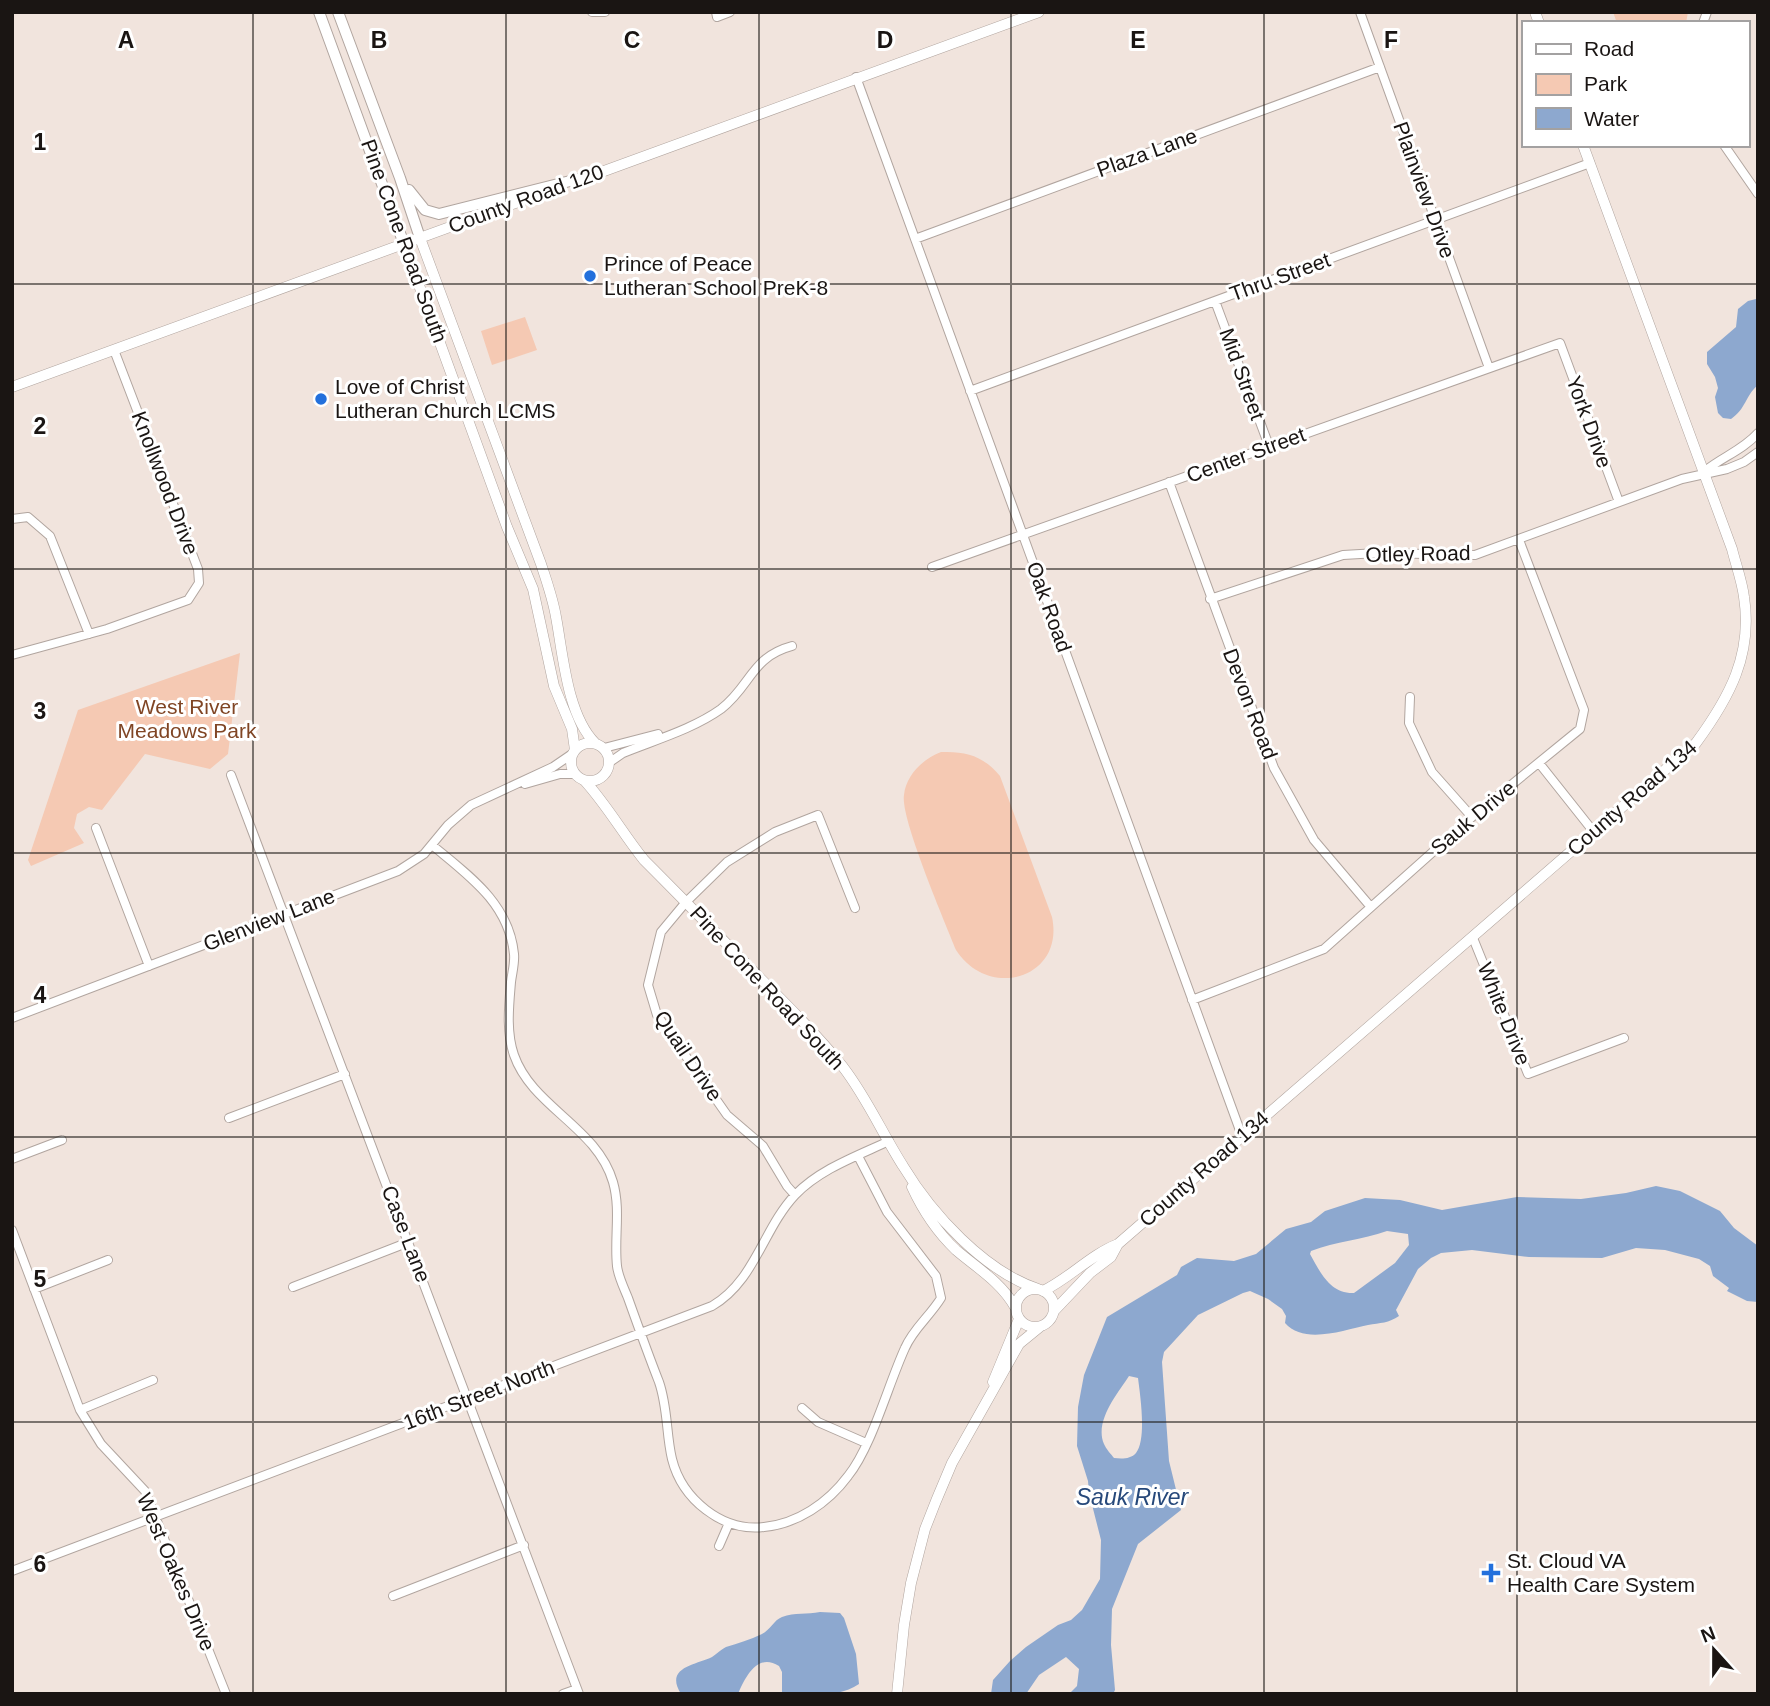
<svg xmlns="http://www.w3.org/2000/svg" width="1770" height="1706" font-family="Helvetica,sans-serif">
<rect width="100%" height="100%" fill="#f1e4dd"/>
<path fill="#f5c9b3" d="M1613,12H1688L1686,23H1617Z
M525,317L537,350L492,365L481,331Z
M240,653L228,754L210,769L145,754L102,810L89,807L77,814L74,828L84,843L31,866L28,860L78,710Z
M941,752C967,751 983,756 1000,776L1052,917C1065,978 989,1001 956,950C945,922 900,818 904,795C906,775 923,759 941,752Z"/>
<path fill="#8da8cf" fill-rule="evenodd" d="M1756,299L1758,385C1745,396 1746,409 1731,419L1723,418L1718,413L1715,397L1718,388L1715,377L1707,364V352L1736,327L1738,309L1748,301Z
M1656,1186L1680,1191L1720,1211L1734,1228L1758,1246V1302L1747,1301L1727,1291L1729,1288L1713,1276L1710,1266L1699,1259L1665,1250L1636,1248L1602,1258L1529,1257L1472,1250L1441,1253L1431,1258L1418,1269L1396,1310L1399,1316C1389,1323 1380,1323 1368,1325C1344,1330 1304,1345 1285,1323L1286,1316L1282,1309L1268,1299L1250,1291L1243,1293L1198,1315L1164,1352L1162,1362L1169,1461L1181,1510L1138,1544L1112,1609L1111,1645L1115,1690L1113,1694H1069L1077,1686L1079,1669L1066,1657L1039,1675L1026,1694H991L993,1680L1010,1661L1026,1647L1058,1625L1071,1620L1082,1610L1100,1579L1101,1540L1089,1493L1088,1481L1077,1446L1078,1407L1084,1375L1107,1317L1177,1275L1181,1267L1197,1258L1234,1261L1256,1254L1286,1229L1311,1222L1325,1211L1365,1198L1400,1200L1442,1210L1517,1197L1581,1199L1626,1193ZM1387,1231L1408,1234L1409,1245L1395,1263L1354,1293C1330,1294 1320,1272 1310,1254L1311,1251C1336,1241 1362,1240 1387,1231ZM1129,1376L1138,1378C1140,1394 1147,1439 1136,1453C1131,1459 1122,1459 1114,1458C1111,1454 1106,1449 1104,1444C1094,1421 1118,1393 1129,1376Z
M820,1612L840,1613L844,1618L856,1654L859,1684C837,1699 808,1694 782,1694V1672L779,1666C757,1652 745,1678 738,1694H681C664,1667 696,1665 712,1657C717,1654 720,1650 726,1647C738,1643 750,1640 762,1634C770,1630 774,1620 782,1617C795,1612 807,1615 820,1612Z"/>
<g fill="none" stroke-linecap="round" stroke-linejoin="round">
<defs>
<path id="minor" d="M592,12H605
M716,12L717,17L730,12
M1360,12L1489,368
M1703,23L1707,12
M856,77L1242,1136
M1724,145L1758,194
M915,239L1380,67
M1215,301L1269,446
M970,391L1590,163
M1705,471C1722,457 1743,450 1758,433
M1169,482L1274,768L1314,840L1370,906
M12,519L28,517L50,536L89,634
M932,567L1560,343L1619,502
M1210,599L1343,555L1378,553L1475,555L1682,479L1727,469L1744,462L1758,452
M12,655L107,629L188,600L199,583L198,569L114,350
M1410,697L1409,723L1432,772L1472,817
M604,748L658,734
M610,762L623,753C655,740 693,729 721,709C751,686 751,657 792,646
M1539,763L1593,831
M231,775L579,1694
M525,784L560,774H575
M96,828L149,966
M432,845C468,875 509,903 514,954C515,963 512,973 511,982C509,1006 506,1032 514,1055C532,1107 597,1127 613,1182C621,1210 614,1237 617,1266C618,1276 624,1288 628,1298C638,1326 648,1354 659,1382C668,1408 666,1434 672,1459C682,1499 722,1532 764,1527C797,1524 828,1503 848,1476C872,1446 888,1385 905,1348C913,1329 930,1316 941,1298L936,1276L887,1212L858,1156
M1473,938L1528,1074L1624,1038
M1192,1000L1324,949L1472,817L1580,729L1584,710L1519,540
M12,1018L398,871L424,854L448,825L471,805L553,767L572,754
M229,1118L345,1074
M12,1159L62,1140
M795,1195L787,1186L763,1146L727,1115L657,1015L648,985L661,932L686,902L727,862L775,832L818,815L855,908
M12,1230L80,1410L101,1444L145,1491L226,1694
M293,1287L409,1242
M34,1289L108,1260
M802,1408L818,1422L866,1443
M80,1410L153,1380
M719,1546L729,1523
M12,1571L712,1306C755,1281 763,1229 795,1195C820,1169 857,1156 889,1141
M393,1596L524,1545
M563,1694L577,1689"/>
<path id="tertiary" d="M1535,12L1539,23
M585,178L1039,12
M420,238L541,564C547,582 553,599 556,617C563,654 567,715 595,743
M404,244L507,527L533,589L554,686L572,729L575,750
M12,387L551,190
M571 762a19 19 0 1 1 38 0a19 19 0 1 1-38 0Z
M584,780C607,805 623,834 644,860C683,899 721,938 759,977C788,1006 817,1035 843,1067C867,1098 882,1133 903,1166C932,1214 984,1271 1038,1289
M912,1187C923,1211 937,1232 956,1250C977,1268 1001,1282 1015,1307
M1016 1308a19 19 0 1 1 38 0a19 19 0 1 1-38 0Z
M1043,1291C1070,1278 1090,1255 1118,1244L1696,743C1729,698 1753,655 1744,597C1742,581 1736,565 1732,549L1583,145
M1054,1311L1090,1273L1111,1257L1118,1244
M993,1382L1019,1319
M897,1694L904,1625L911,1583L925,1529L936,1501L952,1463L1019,1344L1041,1326"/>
<path id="secondary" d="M319,12L404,244
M338,12L400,178L420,238
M409,190L425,210L439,214L590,176"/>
</defs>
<use href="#minor" stroke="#b1a59f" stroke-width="10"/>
<use href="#tertiary" stroke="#b1a59f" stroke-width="11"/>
<use href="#secondary" stroke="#b1a59f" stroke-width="12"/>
<use href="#minor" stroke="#fff" stroke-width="8"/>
<use href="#tertiary" stroke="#fff" stroke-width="10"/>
<use href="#secondary" stroke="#fff" stroke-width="10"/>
</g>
<path fill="none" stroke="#1a1513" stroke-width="2" stroke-opacity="0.55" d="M253,12V1694M506,12V1694M759,12V1694M1011,12V1694M1264,12V1694M1517,12V1694M12,284H1758M12,569H1758M12,853H1758M12,1137H1758M12,1422H1758"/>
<g fill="#2370dc" stroke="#fff" stroke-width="2.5">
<circle cx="590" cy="276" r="7"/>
<circle cx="321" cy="399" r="7"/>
<path d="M1487.5 1562.5h7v7h7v7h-7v7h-7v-7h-7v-7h7z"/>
</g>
<g text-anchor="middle" stroke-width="6" stroke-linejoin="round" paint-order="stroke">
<g font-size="21" fill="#1a1513" stroke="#fff">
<text transform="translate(1147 153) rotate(-20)" y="7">Plaza Lane</text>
<text transform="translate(1424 190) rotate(70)" y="7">Plainview Drive</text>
<text transform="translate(526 199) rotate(-20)" y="7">County Road 120</text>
<text transform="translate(404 241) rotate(70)" y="7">Pine Cone Road South</text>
<text transform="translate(1280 277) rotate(-20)" y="7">Thru Street</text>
<text transform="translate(1242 374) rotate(70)" y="7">Mid Street</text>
<text transform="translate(1589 422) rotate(70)" y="7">York Drive</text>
<text transform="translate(1246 455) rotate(-20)" y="7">Center Street</text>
<text transform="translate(165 483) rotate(69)" y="7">Knollwood Drive</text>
<text transform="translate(1418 554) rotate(-1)" y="7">Otley Road</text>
<text transform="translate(1049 607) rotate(70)" y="7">Oak Road</text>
<text transform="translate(1250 704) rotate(69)" y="7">Devon Road</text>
<text transform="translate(1632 798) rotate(-41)" y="7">County Road 134</text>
<text transform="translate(1473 818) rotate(-40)" y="7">Sauk Drive</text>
<text transform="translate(269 920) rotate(-21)" y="7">Glenview Lane</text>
<text transform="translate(767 988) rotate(47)" y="7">Pine Cone Road South</text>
<text transform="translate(1504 1014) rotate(68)" y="7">White Drive</text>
<text transform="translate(688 1056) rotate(56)" y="7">Quail Drive</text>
<text transform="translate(1204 1169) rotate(-41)" y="7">County Road 134</text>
<text transform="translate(406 1234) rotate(69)" y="7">Case Lane</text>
<text transform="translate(479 1395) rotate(-21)" y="7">16th Street North</text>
<text transform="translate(176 1572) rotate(67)" y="7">West Oakes Drive</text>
</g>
<g font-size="21" fill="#1a1513" stroke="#fff" text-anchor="start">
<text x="604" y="271">Prince of Peace<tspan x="604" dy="24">Lutheran School PreK-8</tspan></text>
<text x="335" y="394">Love of Christ<tspan x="335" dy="24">Lutheran Church LCMS</tspan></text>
<text x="1507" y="1568">St. Cloud VA<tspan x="1507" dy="24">Health Care System</tspan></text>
</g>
<g font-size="21" fill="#804524" stroke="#fff">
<text x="187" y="714">West River<tspan x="187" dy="24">Meadows Park</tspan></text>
</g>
<g font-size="23" font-style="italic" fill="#26487a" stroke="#fff">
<text x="1132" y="1505">Sauk River</text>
</g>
</g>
<g font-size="23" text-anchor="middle" font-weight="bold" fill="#1a1513" stroke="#fff" stroke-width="6" stroke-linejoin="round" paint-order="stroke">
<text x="126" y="48">A</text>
<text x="379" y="48">B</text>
<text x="632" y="48">C</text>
<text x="885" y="48">D</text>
<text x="1138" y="48">E</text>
<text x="1391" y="48">F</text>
<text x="40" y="150">1</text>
<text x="40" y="434">2</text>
<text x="40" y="719">3</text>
<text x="40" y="1003">4</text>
<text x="40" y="1287">5</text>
<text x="40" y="1572">6</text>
</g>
<rect width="1770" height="1706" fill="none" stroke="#1a1513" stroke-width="28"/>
<rect x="1522" y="21" width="228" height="126" fill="#ffffff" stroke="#a3a1a1" stroke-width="2"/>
<rect x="1536" y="44" width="35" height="10" fill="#ffffff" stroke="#a3a1a1" stroke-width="2"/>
<text x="1584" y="56" font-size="21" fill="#1a1513">Road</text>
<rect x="1536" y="74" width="35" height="21" fill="#f5c9b3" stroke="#a3a1a1" stroke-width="2"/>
<text x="1584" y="91" font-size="21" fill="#1a1513">Park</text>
<rect x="1536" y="108" width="35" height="21" fill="#8da8cf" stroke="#a3a1a1" stroke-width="2"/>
<text x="1584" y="126" font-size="21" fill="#1a1513">Water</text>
<g transform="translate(1714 1650) rotate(339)" stroke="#ffffff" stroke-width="5" paint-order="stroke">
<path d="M0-5L12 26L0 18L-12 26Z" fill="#1a1513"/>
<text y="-10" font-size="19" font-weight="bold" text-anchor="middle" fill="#1a1513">N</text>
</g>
</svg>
